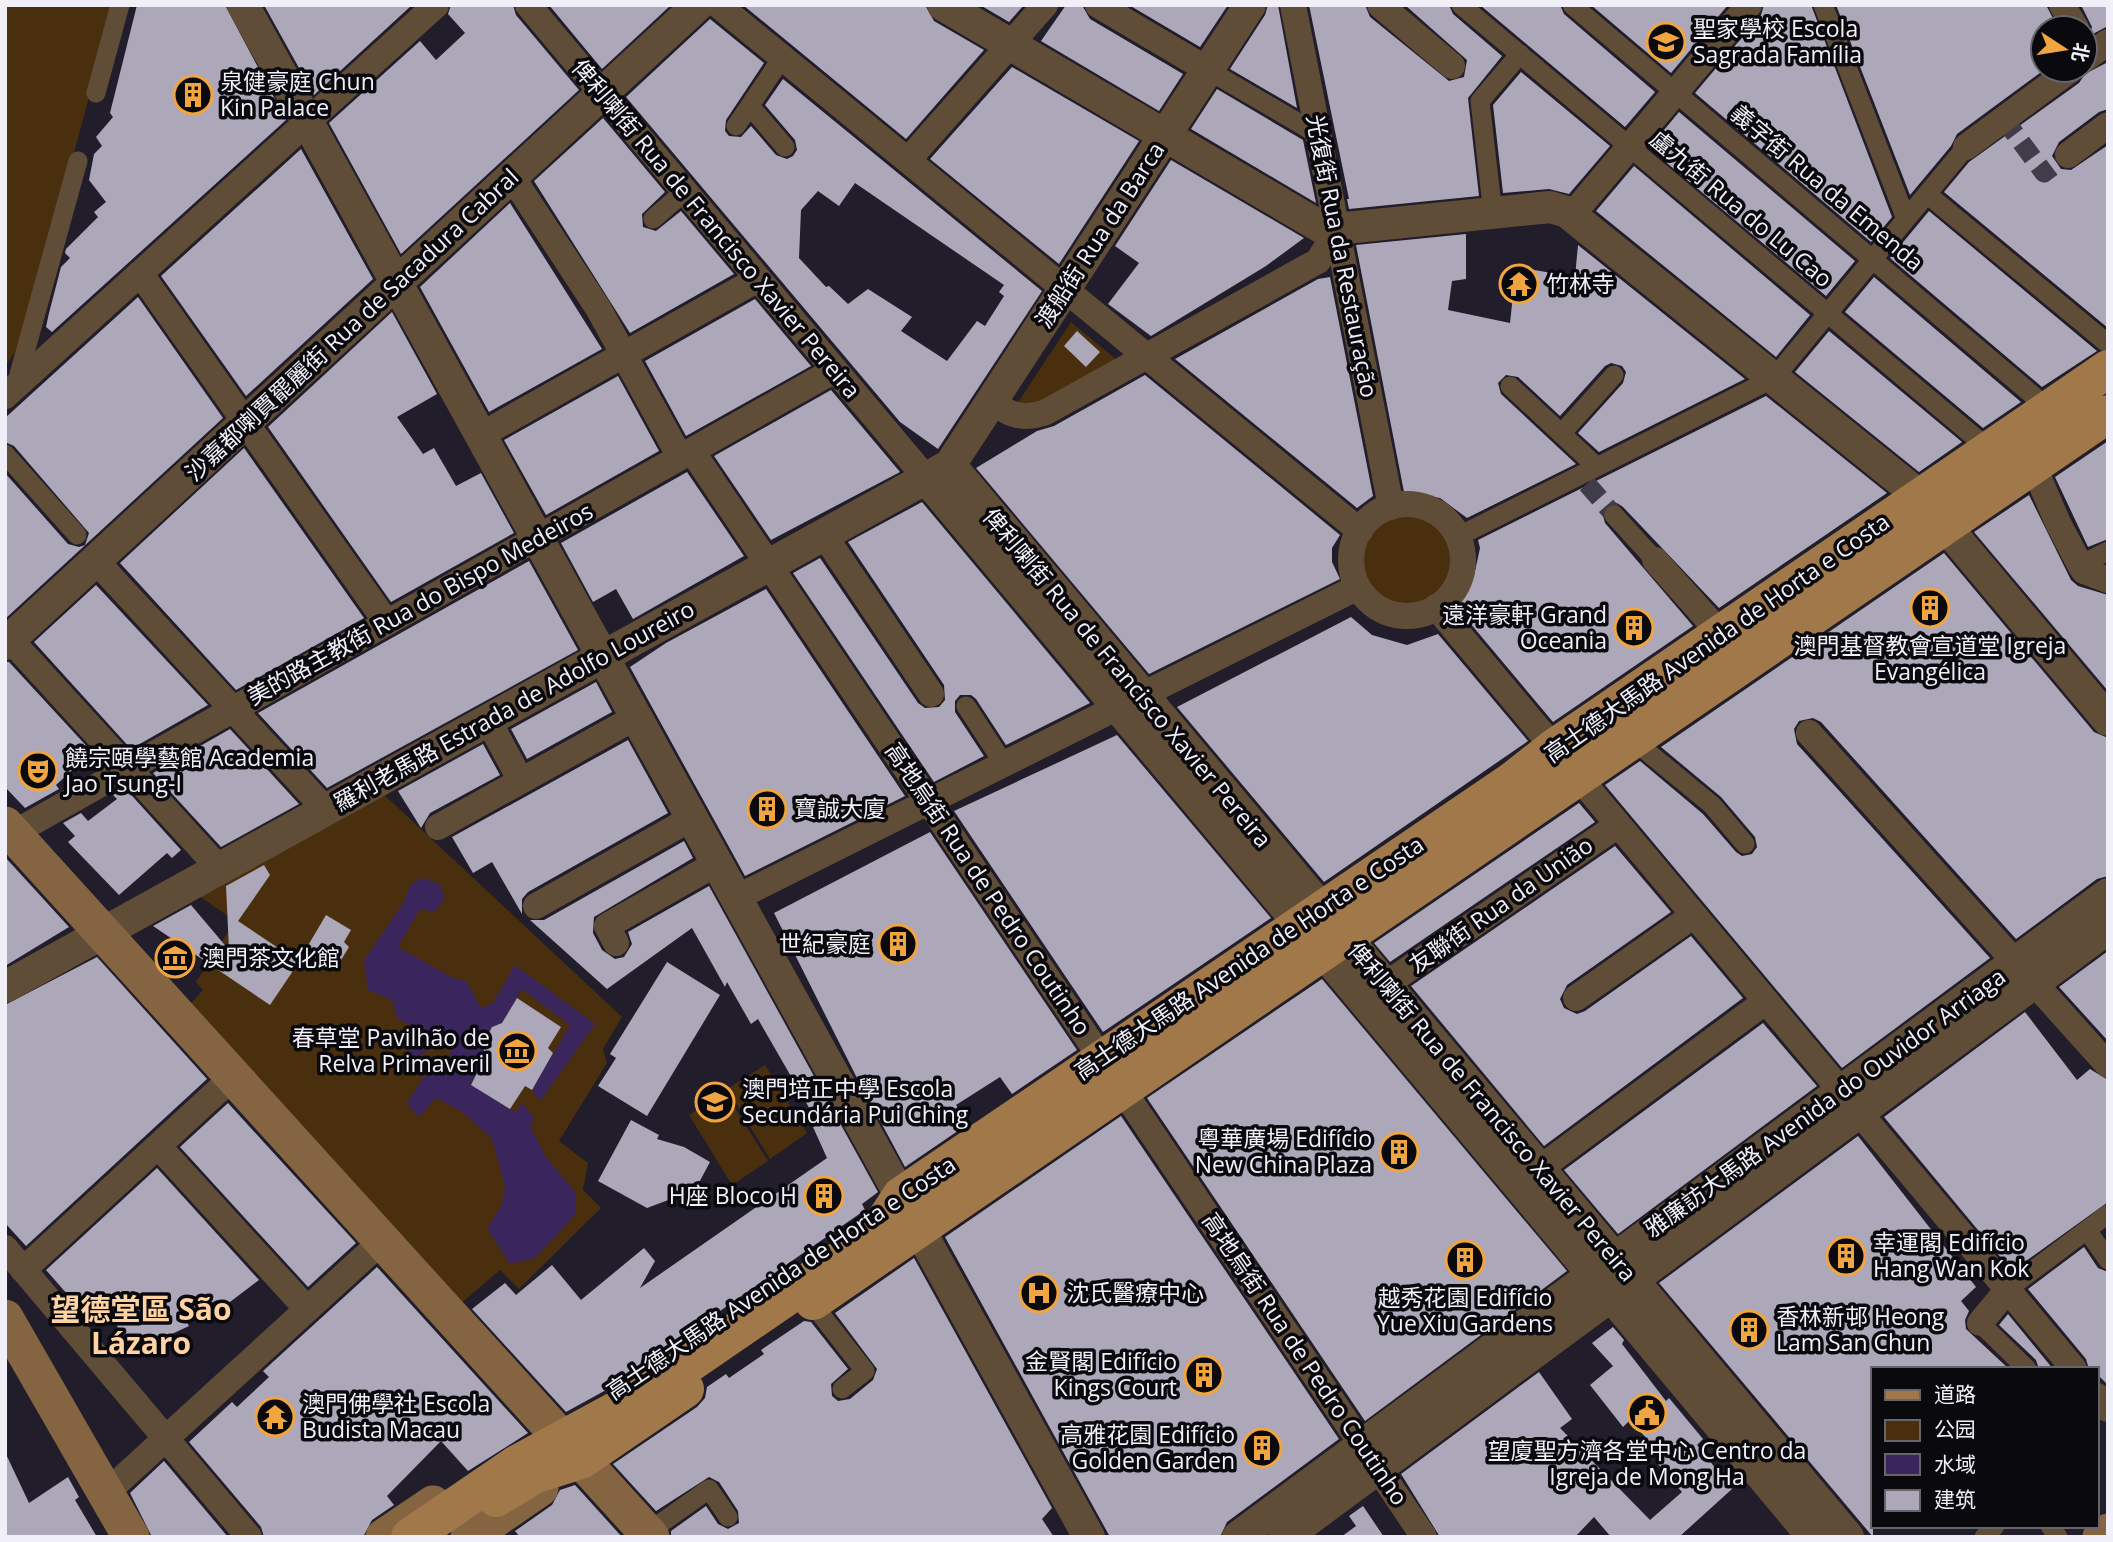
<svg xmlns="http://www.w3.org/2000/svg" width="2113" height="1542" font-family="'Open Sans','Noto Sans SC',sans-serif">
<rect width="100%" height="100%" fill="#211d2a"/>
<path fill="#492f0d" d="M5,5H114L23,341L5,366Z
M1071,322L1118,361L1041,404L1015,407Z
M1360 561a47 47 0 1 1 94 0a47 47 0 1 1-94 0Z
M379,790L622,1017L603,1049L607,1063L559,1141L588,1163L583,1190L601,1208L519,1289L500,1270L459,1305L186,1009L203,990L196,982L235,921L195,893Z
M765,1065L807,1133L770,1159L727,1089Z
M725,1092L768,1161L732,1185L689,1115Z"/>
<path fill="#3a255d" d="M421,878L440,884L445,899L434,912L420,909L398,947L453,978L466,981L481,1008L493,1003L515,965L595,1024L540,1101L532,1090L570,1025L522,989L502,1023L492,1027L483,1044L485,1057L471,1084L515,1112L523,1103L534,1118L530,1126L546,1157L576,1193L575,1215L535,1258L510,1264L487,1228L502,1205L505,1186L492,1139L463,1112L436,1098L419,1117L407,1103L431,1066L449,1062L452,1042L447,1037L438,1039L435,1046L415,1058L408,1050L414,1027L397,1018L392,1000L368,990L364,960L404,902L410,885Z"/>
<path fill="#aca8b9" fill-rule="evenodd" d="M137,5H225L286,120L52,332L46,327L49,313L61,267L70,258L65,253L66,249L98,217L94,212L106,202L89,180L94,154L102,146L96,137L113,117L110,113Z
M264,5H412L314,95Z
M451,5H513L516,15L579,90L401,254L329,123L420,41L436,60L465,33L448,14Z
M549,5H671L602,69Z
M743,5H925L934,21L984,50L906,139Z
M980,5H1024L1009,22Z
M1066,5H1082L1090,19L1183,74L1159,111L1041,41Z
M1129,5H1228L1200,47Z
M1268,5H1278L1297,108L1230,69L1265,15Z
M1309,5H1365L1370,17L1449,81L1464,77L1467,60L1405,5H1449L1453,14L1502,56L1468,98L1479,196L1349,209L1347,199H1349Z
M1480,5H1560L1564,14L1655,92L1625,127Z
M1591,5H1728L1671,73Z
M1764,5H1811L1892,217L1871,242L1695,93L1761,15Z
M1836,5H2046L2058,28H2043L2044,70L1957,134L1951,146L1910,195Z
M2081,5H2108V26L2089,36L2092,27Z
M710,19L764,63L726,120L725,131L729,136L741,137L751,126L776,155L787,159L793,156L797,150L795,140L765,105L783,79L1042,291L938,449L900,422L626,97ZM855,183L1004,285L999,292L1004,296L985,326L977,321L947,361L901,331L912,317L868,289L848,304L829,286L826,287L799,258L801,210L818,191L839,206Z
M2108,62V109L2099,112L2059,142L2052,156L2061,169L2071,170L2108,145V328L1944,192L1969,162L2079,83L2085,74Z
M1012,67L1139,141L1059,264L930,159Z
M1521,72L1610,146L1569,194L1549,189L1503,193L1493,105Z
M1217,89L1303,140L1316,203L1191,129Z
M1679,112L1855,261L1826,296L1649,148Z
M603,118L665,192L642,214L643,227L656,231L681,211L734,274L630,333L534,181Z
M301,149L373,279L246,396L161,276Z
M1171,160L1304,238L1266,266L1151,336L1108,304L1139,263L1115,246Z
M1634,166L1810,315L1776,357L1596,211Z
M510,203L602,349L489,412L420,287Z
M1929,211L2097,351L2042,387L1890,258Z
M1466,234V279L1452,281L1448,310L1510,323L1516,267L1575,277L1578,245L1745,379L1599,452L1578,433L1623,383L1626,372L1622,366L1611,363L1605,366L1560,416L1518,377L1506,375L1498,383L1501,394L1576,464L1467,518L1440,498L1404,492L1356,245Z
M1330,277L1373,496L1357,508L1175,359L1318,279Z
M1874,277L2021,402L1983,428L1845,312Z
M138,297L223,418L5,619V473L68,544L79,547L85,545L89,533L14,446L5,442V418Z
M755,299L811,366L686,436L645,361Z
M392,312L437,394L397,417L423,454L434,448L456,486L481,473L514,533L391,602L268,427Z
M1077,331L1100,352L1086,367L1064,346Z
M1829,331L1962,442L1919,472L1795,372Z
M1145,375L1340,535L1332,548V562L1340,579L1149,674L976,468L1037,431L1054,426Z
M618,376L659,451L546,515L504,440Z
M831,390L900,472L771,540L714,456Z
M1766,396L1887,493L1719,608L1623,507L1617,503L1606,506L1602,512L1605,523L1693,626L1553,722L1454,604L1461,596L1463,598L1474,576L1480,548L1478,540Z
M2108,441V539L2088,547L2055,477Z
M244,448L364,618L236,690L120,563Z
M687,472L744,556L633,619L616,589L593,602L561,543Z
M2029,495L2071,580L2078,586L2108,595V691L1974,532Z
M922,502L1090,703L1006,745L976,699L971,695H960L955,701V712L984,756L934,782L793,573L820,558L918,703L925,708L939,707L945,700L944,685L848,542Z
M1944,553L2094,732L2108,738V876L2097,879L2016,939L1821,722L1813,718L1799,721L1794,729L1797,744L1990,958L1842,1068L1605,785L1640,761L1703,814L1736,852L1742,856L1752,854L1757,847L1755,837L1721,797L1661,747Z
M529,561L578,650L327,788L258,713Z
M96,585L208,705L131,749L34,642Z
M766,589L905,796L745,876L630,667L666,643Z
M1351,617L1372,635L1407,645L1438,634L1528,741L1324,882L1177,707Z
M5,662H9L92,752L56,785L59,789L25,808L5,787Z
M596,682L612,712L527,759L511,729Z
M230,729L299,804L221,847L153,773Z
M1117,735L1271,918L1103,1032L954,811Z
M628,740L668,813L528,892L522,899V914L492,862L473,873L452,837Z
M483,744L500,775L430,813L421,828L398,791Z
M125,788L181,850L172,858L167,853L119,895L68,842L75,836L63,823L81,813L88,821L117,799L113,795Z
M1579,803L1595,822L1390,962L1374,943Z
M930,832L1077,1050L1012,1094L1000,1077L956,1105L968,1124L905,1167L856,1076L774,913Z
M684,841L693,858L594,917L593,933L602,950L615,959L624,957L632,944L628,932L709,886L878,1192L862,1204L865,1210L697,1327L637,1373L566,1412L472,1309L505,1283L516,1295L552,1265L581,1300L644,1248L655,1261L640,1288L827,1158L813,1127L819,1125L758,1019L751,1024L727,982L725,987L692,928L607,989L530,920H544Z
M1615,846L1671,912L1567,985L1560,999L1564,1008L1577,1014L1585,1011L1691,936L1743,998L1544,1146L1411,986Z
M5,857L69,927L5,966Z
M264,865L270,875L238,921L299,962L270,1005L153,926L191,905L229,950L226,886Z
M326,915L351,930L344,942L349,947L341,960L334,958L327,969L303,954Z
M2108,951V1041L2059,987Z
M97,957L207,1079L26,1246L5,1223V1005Z
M667,962L720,995L647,1116L598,1086L616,1058L610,1054Z
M1322,979L1567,1271L1365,1421L1147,1098Z
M517,998L561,1027L548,1048L553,1053L532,1090L525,1086L510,1109L471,1085L485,1057L483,1044L492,1027L502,1023Z
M2025,1012L2077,1080L2090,1069L2108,1080V1202L2012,1271L1884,1117Z
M1763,1023L1817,1086L1618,1234L1564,1170Z
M228,1103L356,1243L308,1287L180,1147Z
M1121,1116L1339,1439L1227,1522L1220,1537H1110L945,1237Z
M631,1120L659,1135L657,1139L684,1147L710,1162L695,1190L647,1208L598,1181Z
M1858,1136L1976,1287L1961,1301L1969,1311L1965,1320L1966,1329L2009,1369H1873V1537L1659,1283Z
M157,1168L259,1280L222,1308L217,1300L184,1316L189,1326L135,1351L121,1352L117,1339L121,1335L115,1321L102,1312L92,1295L75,1303L46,1270Z
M2084,1247L2098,1268L2108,1272V1385L2097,1374V1369H2089L2086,1359L2028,1289Z
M914,1258L1052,1508L1042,1519L1054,1537H671V1531L706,1506L718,1524L728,1529L739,1523L738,1511L719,1482L709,1477L656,1511L613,1464L697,1407L705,1398L707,1387L726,1374L729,1378L764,1354L761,1350L804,1321L811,1322L848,1369L831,1384L832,1396L838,1401L850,1399L873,1380L877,1369L835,1313Z
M377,1267L528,1433L468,1471L441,1441L387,1496L394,1505L372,1520L363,1537H264L261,1527L189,1442L232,1402L237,1407L269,1377L263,1371Z
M2008,1314L2053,1369H2039L2036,1360L1999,1325Z
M1613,1327L1624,1340L1622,1344L1666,1401L1669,1398L1703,1439L1697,1445L1732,1489L1679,1537H1611L1594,1517L1575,1537H1440L1401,1474L1539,1372L1572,1419L1560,1428L1650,1520L1682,1492L1658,1464L1664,1458L1630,1420L1623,1427L1590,1385L1613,1366L1592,1343Z
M5,1452L29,1503L68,1477L79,1497L75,1500L97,1537H5Z
M164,1461L228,1537H152L130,1493Z
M575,1485L622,1537H520L515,1531L552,1505L560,1490Z
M1363,1506L1384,1537H1341L1356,1526L1349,1516Z"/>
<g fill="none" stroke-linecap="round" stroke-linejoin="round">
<path stroke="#403c49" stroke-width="19" stroke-dasharray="19 10" stroke-linecap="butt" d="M2004,119L2044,173L2068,155
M1587,484L1614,515"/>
<path stroke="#604d37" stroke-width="19" d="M1461,5L1990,450
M1572,5L2049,409
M1823,5L1906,219
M1208,70L1319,135
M96,93L120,5
M750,106L785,147
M736,126L782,58
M1927,194L2108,344
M1493,214L1480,101L1520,54
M653,219L685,191
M16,385L78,161
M1510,386L1597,467
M1561,434L1614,375
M5,454L77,535
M1614,515L1655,560
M1457,537L1774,378L1966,147
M2080,565L2108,551
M966,706L1004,764
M1633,740L1712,805L1745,844
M2087,1230L2108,1260
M2008,1289L2108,1214
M811,1302L865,1371L842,1389
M1980,1323L2027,1369
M2050,1526L2058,1537
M647,1533L709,1489L728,1517
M1984,1537L1995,1526"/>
<path stroke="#604d37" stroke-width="26" d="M528,5L926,478
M718,5L1360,531
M1098,5L1208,70
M1293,5L1391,507
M1380,5L1452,66
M2062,5L2076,28
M2085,59L2108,42
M1966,147L2070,70
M2068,155L2108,125
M908,160L1045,5
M512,177L598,308L680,457
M1572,215L1749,5
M140,273L387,623
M5,396L436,5
M992,399C1006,416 1026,420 1046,412L1318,261L1337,231
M481,435L758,279
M692,451L1424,1537
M2033,465L2058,523L2080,565L2084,571L2108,580
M1351 560a56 56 0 1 1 112 0a56 56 0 1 1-112 0Z
M824,535L931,694
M1655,560L1721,634
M96,561L326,810
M1436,607L2074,1369
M5,634L219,868
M488,720L521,781
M1809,733L2108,1065
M438,827L636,717
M5,838L835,370
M736,898L1358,587
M536,906L692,818
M616,943L607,926L717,863
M1385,985L1618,825
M1576,998L1694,915
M158,1146L307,1309
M1539,1169L1766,1001
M5,1248L249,1537
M23,1270L233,1077
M1980,1323L2008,1289
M2097,1396L2108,1409
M106,1493L382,1241"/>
<path stroke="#604d37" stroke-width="32" d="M243,5L1089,1537
M943,5L1326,230L1550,207L1567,212L1921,497L2108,720
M950,465L1848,1537
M926,478L1813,1537
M5,644L698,5
M5,987L950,465L1250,5
M1238,1537L2108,894
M1285,1537L2108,928"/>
<path stroke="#856541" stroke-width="37" d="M5,825L651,1537
M5,1318L131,1537
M384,1537L433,1504
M469,1537L540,1488
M2101,1537L2108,1532"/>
<path stroke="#a07849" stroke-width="38" d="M854,1251L875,1236L901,1196L1512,781L1554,748L2108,369
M813,1301L2108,414
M496,1498L534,1475L581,1460L685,1389"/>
<path stroke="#a07849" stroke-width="38" d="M410,1537L517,1464L639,1398L843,1258"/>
</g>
<defs>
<symbol id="school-ring" viewBox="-11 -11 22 22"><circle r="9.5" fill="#0a090e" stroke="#f1a540" stroke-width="1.5"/><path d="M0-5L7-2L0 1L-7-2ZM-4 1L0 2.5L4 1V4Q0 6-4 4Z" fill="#f1a540"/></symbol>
<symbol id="building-ring" viewBox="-11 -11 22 22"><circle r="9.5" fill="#0a090e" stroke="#f1a540" stroke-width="1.5"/><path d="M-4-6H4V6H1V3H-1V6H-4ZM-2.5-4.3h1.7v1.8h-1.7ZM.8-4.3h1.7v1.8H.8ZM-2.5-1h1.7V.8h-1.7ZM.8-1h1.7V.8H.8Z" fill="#f1a540"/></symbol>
<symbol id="temple-ring" viewBox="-11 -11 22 22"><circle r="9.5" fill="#0a090e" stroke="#f1a540" stroke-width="1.5"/><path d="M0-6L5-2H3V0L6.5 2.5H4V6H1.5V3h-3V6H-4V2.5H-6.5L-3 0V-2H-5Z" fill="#f1a540"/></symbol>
<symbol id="theatre-ring" viewBox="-11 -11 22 22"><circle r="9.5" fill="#0a090e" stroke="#f1a540" stroke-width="1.5"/><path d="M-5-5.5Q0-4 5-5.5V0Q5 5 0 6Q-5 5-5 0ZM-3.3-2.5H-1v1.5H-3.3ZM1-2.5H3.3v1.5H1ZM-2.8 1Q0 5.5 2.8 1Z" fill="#f1a540"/></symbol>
<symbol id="museum-ring" viewBox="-11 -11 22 22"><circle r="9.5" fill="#0a090e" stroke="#f1a540" stroke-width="1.5"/><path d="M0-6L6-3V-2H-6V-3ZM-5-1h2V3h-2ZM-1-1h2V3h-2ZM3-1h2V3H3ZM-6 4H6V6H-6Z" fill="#f1a540"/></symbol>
<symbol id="hospital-ring" viewBox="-11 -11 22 22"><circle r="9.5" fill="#0a090e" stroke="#f1a540" stroke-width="1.5"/><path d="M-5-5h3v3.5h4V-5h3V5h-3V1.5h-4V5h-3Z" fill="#f1a540"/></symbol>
<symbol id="civic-ring" viewBox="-11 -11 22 22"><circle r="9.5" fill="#0a090e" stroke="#f1a540" stroke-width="1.5"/><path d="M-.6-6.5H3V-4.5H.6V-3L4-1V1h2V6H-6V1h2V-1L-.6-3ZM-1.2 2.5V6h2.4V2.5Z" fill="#f1a540"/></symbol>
</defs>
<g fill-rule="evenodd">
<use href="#school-ring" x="1644" y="20" width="44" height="44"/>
<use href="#building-ring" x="171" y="73" width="44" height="44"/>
<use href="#temple-ring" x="1497" y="262" width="44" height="44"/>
<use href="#building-ring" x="1908" y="586" width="44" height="44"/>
<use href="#building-ring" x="1612" y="606" width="44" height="44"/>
<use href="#theatre-ring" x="16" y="749" width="44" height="44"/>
<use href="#building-ring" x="745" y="787" width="44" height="44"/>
<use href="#building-ring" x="876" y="922" width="44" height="44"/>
<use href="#museum-ring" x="153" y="936" width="44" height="44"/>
<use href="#museum-ring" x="495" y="1029" width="44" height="44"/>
<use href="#school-ring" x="693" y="1080" width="44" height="44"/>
<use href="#building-ring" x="1377" y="1130" width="44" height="44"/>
<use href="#building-ring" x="802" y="1174" width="44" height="44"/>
<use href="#building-ring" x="1824" y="1234" width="44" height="44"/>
<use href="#building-ring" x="1443" y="1238" width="44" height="44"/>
<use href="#hospital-ring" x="1017" y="1271" width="44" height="44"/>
<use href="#building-ring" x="1727" y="1308" width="44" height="44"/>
<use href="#building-ring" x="1182" y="1353" width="44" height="44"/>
<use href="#civic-ring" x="1625" y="1391" width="44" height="44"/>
<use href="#temple-ring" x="253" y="1395" width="44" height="44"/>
<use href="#building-ring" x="1240" y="1426" width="44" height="44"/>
</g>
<g text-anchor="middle" stroke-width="7" stroke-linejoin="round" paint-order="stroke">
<g font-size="23" fill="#f1eff8" stroke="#0a090e" text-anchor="start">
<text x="1693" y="37">聖家學校 Escola<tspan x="1693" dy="26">Sagrada Família</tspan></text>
<text x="220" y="90">泉健豪庭 Chun<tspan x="220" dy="26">Kin Palace</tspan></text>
<text x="1546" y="292">竹林寺</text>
<text x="1607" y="623" text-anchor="end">遠洋豪軒 Grand<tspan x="1607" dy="26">Oceania</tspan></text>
<text x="1930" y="654" text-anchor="middle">澳門基督教會宣道堂 Igreja<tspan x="1930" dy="26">Evangélica</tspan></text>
<text x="65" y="766">饒宗頤學藝館 Academia<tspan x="65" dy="26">Jao Tsung-I</tspan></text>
<text x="794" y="817">寶誠大廈</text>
<text x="871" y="952" text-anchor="end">世紀豪庭</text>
<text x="202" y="966">澳門茶文化館</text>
<text x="490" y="1046" text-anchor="end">春草堂 Pavilhão de<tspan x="490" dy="26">Relva Primaveril</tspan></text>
<text x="742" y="1097">澳門培正中學 Escola<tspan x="742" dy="26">Secundária Pui Ching</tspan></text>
<text x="1372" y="1147" text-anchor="end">粵華廣場 Edifício<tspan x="1372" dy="26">New China Plaza</tspan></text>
<text x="797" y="1204" text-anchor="end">H座 Bloco H</text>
<text x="1873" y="1251">幸運閣 Edifício<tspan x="1873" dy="26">Hang Wan Kok</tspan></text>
<text x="1066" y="1301">沈氏醫療中心</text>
<text x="1465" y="1306" text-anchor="middle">越秀花園 Edifício<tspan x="1465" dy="26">Yue Xiu Gardens</tspan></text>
<text x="1776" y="1325">香林新邨 Heong<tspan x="1776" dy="26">Lam San Chun</tspan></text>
<text x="1177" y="1370" text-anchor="end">金賢閣 Edifício<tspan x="1177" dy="26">Kings Court</tspan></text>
<text x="302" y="1412">澳門佛學社 Escola<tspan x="302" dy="26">Budista Macau</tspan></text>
<text x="1235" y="1443" text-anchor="end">高雅花園 Edifício<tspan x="1235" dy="26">Golden Garden</tspan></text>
<text x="1647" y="1459" text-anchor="middle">望廈聖方濟各堂中心 Centro da<tspan x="1647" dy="26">Igreja de Mong Ha</tspan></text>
</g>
<g font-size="23" fill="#f1eff8" stroke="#0a090e">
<text transform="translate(1827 188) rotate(40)" y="8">義字街 Rua da Emenda</text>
<text transform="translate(1741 209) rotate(40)" y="8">盧九街 Rua do Lu Cao</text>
<text transform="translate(716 229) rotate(50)" y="8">俾利喇街 Rua de Francisco Xavier Pereira</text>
<text transform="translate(1100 235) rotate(-57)" y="8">渡船街 Rua da Barca</text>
<text transform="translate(1342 256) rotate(79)" y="8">光復街 Rua da Restauração</text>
<text transform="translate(352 325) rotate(-43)" y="8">沙嘉都喇賈罷麗街 Rua de Sacadura Cabral</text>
<text transform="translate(420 604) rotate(-29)" y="8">美的路主教街 Rua do Bispo Medeiros</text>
<text transform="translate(1717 638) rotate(-35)" y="8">高士德大馬路 Avenida de Horta e Costa</text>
<text transform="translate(1127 678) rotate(50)" y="8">俾利喇街 Rua de Francisco Xavier Pereira</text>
<text transform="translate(514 706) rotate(-29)" y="8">羅利老馬路 Estrada de Adolfo Loureiro</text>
<text transform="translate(988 889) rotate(56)" y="8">高地烏街 Rua de Pedro Coutinho</text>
<text transform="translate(1501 905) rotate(-35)" y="8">友聯街 Rua da União</text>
<text transform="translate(1249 958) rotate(-34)" y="8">高士德大馬路 Avenida de Horta e Costa</text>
<text transform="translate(1825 1103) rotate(-36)" y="8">雅廉訪大馬路 Avenida do Ouvidor Arriaga</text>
<text transform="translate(1492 1112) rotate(50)" y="8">俾利喇街 Rua de Francisco Xavier Pereira</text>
<text transform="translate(781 1278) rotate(-34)" y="8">高士德大馬路 Avenida de Horta e Costa</text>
<text transform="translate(1305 1359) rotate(56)" y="8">高地烏街 Rua de Pedro Coutinho</text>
</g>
<g font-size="30" font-weight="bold" fill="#fed2a1" stroke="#0a090e">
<text x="141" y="1320">望德堂區 São<tspan x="141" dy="34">Lázaro</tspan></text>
</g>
</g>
<rect width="2113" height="1542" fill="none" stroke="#f1eff8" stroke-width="14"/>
<rect x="1871" y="1367" width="228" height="161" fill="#0a090e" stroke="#66656c" stroke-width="2"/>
<rect x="1885" y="1390" width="35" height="10" fill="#a07849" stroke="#66656c" stroke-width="2"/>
<text x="1934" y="1402" font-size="21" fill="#f1eff8">道路</text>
<rect x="1885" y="1420" width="35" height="21" fill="#492f0d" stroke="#66656c" stroke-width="2"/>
<text x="1934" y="1437" font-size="21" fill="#f1eff8">公园</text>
<rect x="1885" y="1454" width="35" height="21" fill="#3a255d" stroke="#66656c" stroke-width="2"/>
<text x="1934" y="1472" font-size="21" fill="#f1eff8">水域</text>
<rect x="1885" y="1490" width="35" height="21" fill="#aca8b9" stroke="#66656c" stroke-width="2"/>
<text x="1934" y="1507" font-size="21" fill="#f1eff8">建筑</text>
<g transform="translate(2064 49) rotate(102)"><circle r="33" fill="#0a090e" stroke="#66656c" stroke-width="2"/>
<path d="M0-5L12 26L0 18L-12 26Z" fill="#f1a540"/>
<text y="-10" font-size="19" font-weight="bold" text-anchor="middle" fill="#f1eff8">北</text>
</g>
</svg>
